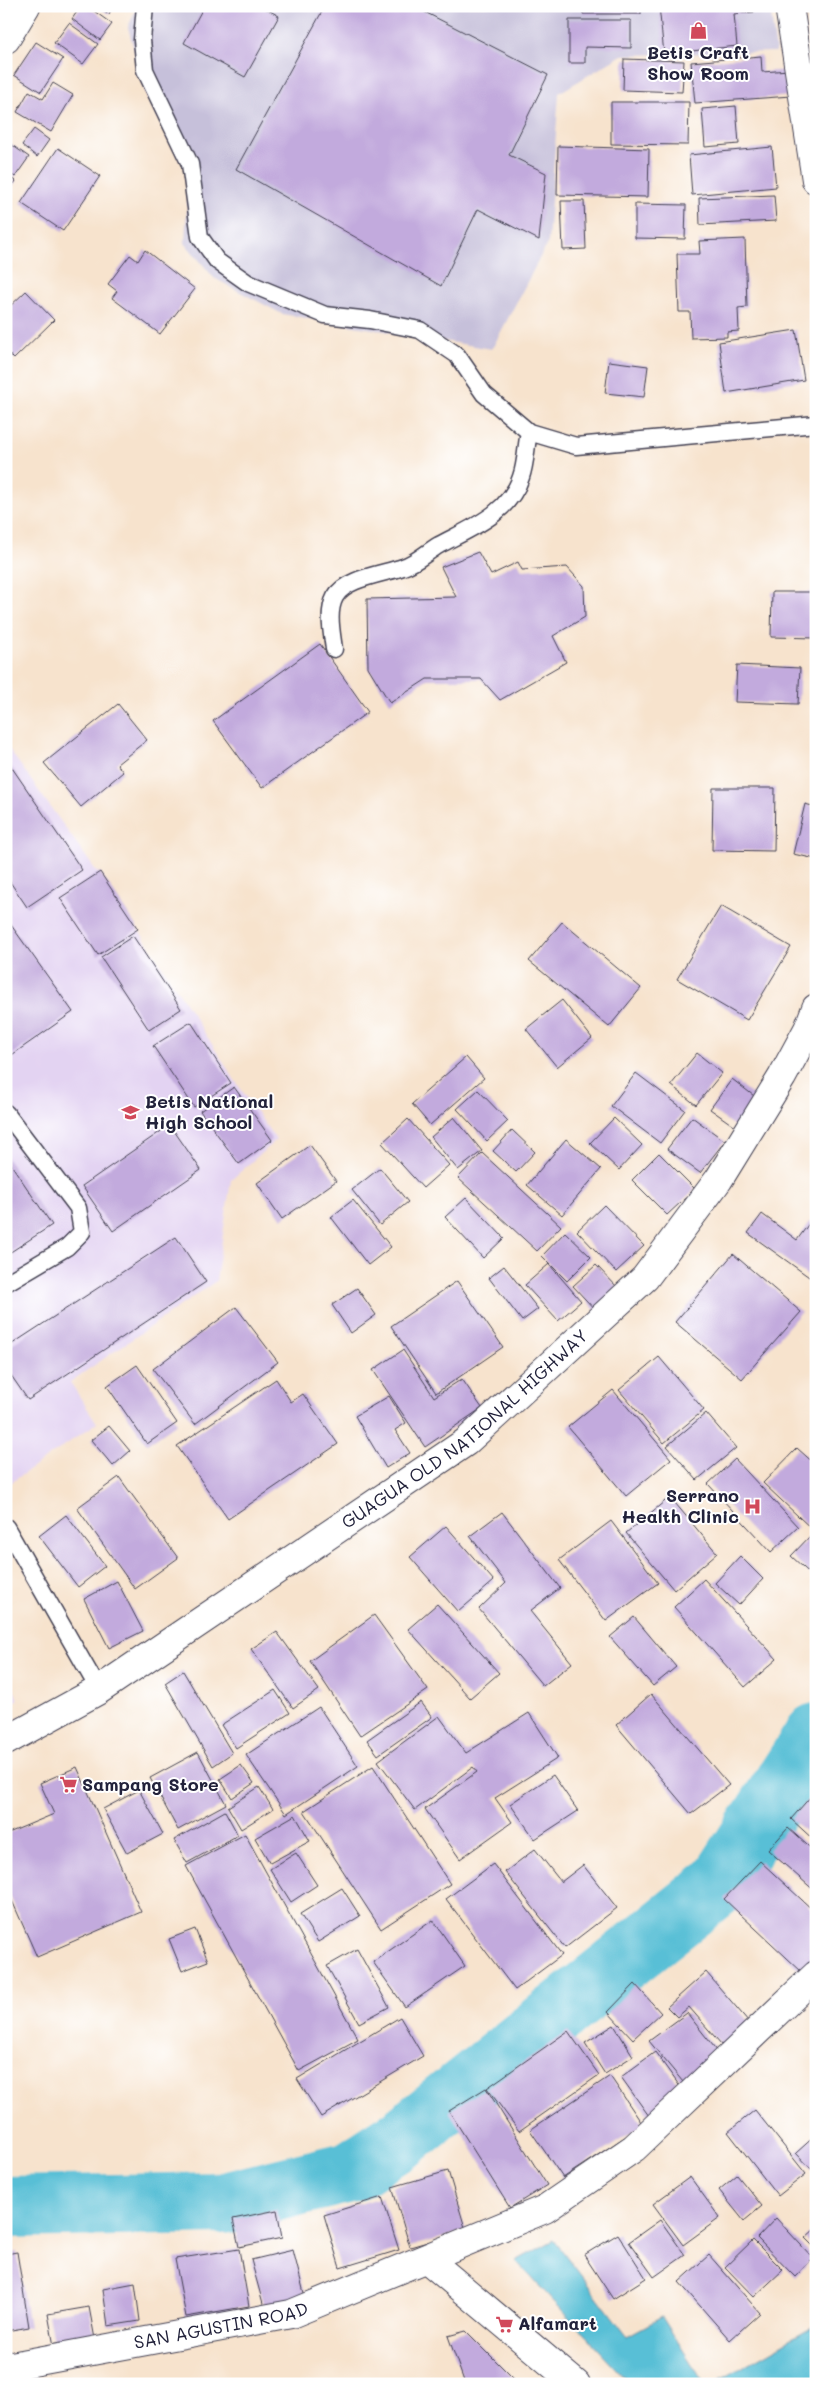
<svg xmlns="http://www.w3.org/2000/svg" width="822" height="2390" font-family="Mali,sans-serif">
<rect width="100%" height="100%" fill="#fff"/>
<filter id="ink" filterUnits="userSpaceOnUse"><feTurbulence type="fractalNoise" baseFrequency=".02" numOctaves="2"/><feDisplacementMap in="SourceGraphic" scale="10" xChannelSelector="R" yChannelSelector="G"/><feConvolveMatrix kernelMatrix="1 2 1 2 8 2 1 2 1" color-interpolation-filters="sRGB"/></filter>
<filter id="wash" filterUnits="userSpaceOnUse"><feTurbulence type="fractalNoise" baseFrequency=".0096" numOctaves="4" result="noise"/><feDisplacementMap in="SourceGraphic" scale="20" xChannelSelector="R" yChannelSelector="G"/><feGaussianBlur stdDeviation="1.12" result="paint"/><feColorMatrix in="noise" values="0 0 0 0 0 0 0 0 0 0 0 0 0 0 0 0 0 1.4 0 .05"/><feComposite in="paint" operator="in"/></filter>
<g filter="url(#wash)">
<rect width="100%" height="100%" fill="#f7e3cd"/>
<path fill="#e3d3f2" d="M6,745L142,935L238,1085L276,1140L231,1180L216,1281L70,1382L97,1423L6,1486Z
M6,1668L18,1700L6,1704Z"/>
<path fill="#c6c0da" d="M138,6H770L776,52L622,55L559,93L548,242L492,349L282,314L214,278L185,243L189,171L147,98L128,27Z"/>
<path fill="#59bfd6" stroke="#3e7088" d="M6,2188L214,2189L219,2215L150,2228L6,2231Z
M554,2240L627,2336L662,2317L704,2383L631,2384L516,2261Z
M813,2327H816V2384H713Z"/>
<g fill="none" stroke-linecap="round" stroke-linejoin="round">
<path stroke="#59bfd6" stroke-width="62" d="M6,2207L224,2203L350,2172L405,2136L720,1884L816,1734"/>
</g>
<g id="blocks">
<path fill="#c2aadd" d="M81,6H87L112,24L100,40L72,19Z
M96,6H113L109,14Z
M204,6H261L279,16L245,77L184,43Z
M325,6H413L548,75L509,155L546,173L539,240L478,209L441,286L236,169Z
M583,6H641V14H583Z
M659,6H753L754,12L734,14L737,46L664,54Z
M569,20H631V48L585,47V63H569Z
M69,23L98,44L83,64L54,43Z
M36,42L63,59L41,92L14,75Z
M761,56L762,72L789,70L791,96L695,103L691,62Z
M624,59L684,61L682,92L623,90Z
M53,83L73,95L51,132L17,112L29,91L43,99Z
M611,102H689L688,145L611,144Z
M736,106L739,144L705,147L702,109Z
M34,129L49,140L37,157L22,145Z
M6,141L29,157L15,177L6,171Z
M558,146L649,149L648,197L557,195Z
M772,147L776,187L692,195L689,155Z
M58,148L100,176L63,231L21,203Z
M6,175L16,181L6,195Z
M774,195L776,221L700,225L699,198Z
M561,201H584L586,249L563,250Z
M635,204L686,205L685,239L635,238Z
M745,239L747,307L738,308L739,331L727,332V337L691,338L690,312H679L677,254H700L699,241Z
M145,250L195,289L160,334L112,298L117,291L108,284L130,255L138,261Z
M26,291L54,320L14,359L6,351V310Z
M796,330L804,380L726,393L719,342Z
M609,361L648,366L644,397L605,393Z
M478,552L491,575L518,562L522,570L567,567L584,586L585,617L553,636L566,662L500,700L481,679H427L390,703L368,667L367,599L456,597L441,567Z
M772,592H816V638L771,637Z
M320,644L368,712L262,788L213,721Z
M737,665L800,668L798,704L735,702Z
M118,704L147,740L117,764L123,772L81,807L44,763Z
M6,759L82,870L27,907L6,876Z
M713,788H775L774,851L712,850Z
M805,804L816,807V859L793,854Z
M100,872L138,929L98,955L60,898Z
M721,906L791,947L747,1020L677,979Z
M6,918L73,1012L6,1059Z
M562,922L641,988L609,1027L529,961Z
M133,936L181,1009L149,1030L101,957Z
M562,1000L592,1038L557,1067L526,1029Z
M191,1022L231,1083L194,1107L153,1046Z
M697,1053L722,1073L696,1105L671,1085Z
M466,1057L484,1078L430,1125L412,1104Z
M636,1073L685,1110L660,1143L611,1106Z
M732,1079L758,1099L737,1128L710,1109Z
M234,1087L272,1140L239,1164L200,1111Z
M478,1090L508,1121L487,1141L457,1109Z
M454,1117L482,1151L458,1170L431,1137Z
M692,1117L725,1141L700,1173L667,1149Z
M614,1118L642,1145L619,1170L590,1143Z
M408,1119L449,1165L423,1188L382,1143Z
M170,1125L201,1170L113,1231L82,1186Z
M512,1130L535,1152L516,1172L493,1151Z
M566,1139L601,1169L562,1215L527,1185Z
M310,1145L336,1181L282,1219L257,1183Z
M482,1153L561,1226L537,1251L458,1178Z
M659,1153L695,1189L667,1215L632,1180Z
M6,1157L52,1225L6,1255Z
M380,1168L408,1202L380,1225L352,1190Z
M466,1198L504,1238L483,1258L445,1217Z
M353,1200L391,1247L368,1265L331,1217Z
M604,1205L644,1246L616,1272L577,1231Z
M762,1214L797,1240L816,1214V1282L748,1233Z
M565,1232L591,1257L567,1281L542,1256Z
M176,1237L206,1282L28,1400L6,1368V1348Z
M733,1254L801,1312L742,1379L675,1322Z
M549,1264L581,1301L558,1321L525,1285Z
M596,1265L620,1290L597,1312L573,1286Z
M504,1266L538,1309L522,1321L489,1278Z
M457,1281L503,1347L436,1393L391,1326Z
M357,1288L376,1315L351,1333L332,1305Z
M236,1307L278,1362L195,1424L153,1369Z
M403,1350L434,1397L462,1379L482,1408L425,1447L373,1370Z
M659,1357L704,1410L664,1443L619,1390Z
M137,1365L177,1423L147,1444L107,1386Z
M276,1379L291,1402L303,1394L338,1444L228,1519L177,1446Z
M613,1390L671,1459L626,1496L568,1427Z
M389,1396L406,1423L395,1430L410,1453L386,1468L355,1416Z
M706,1413L736,1448L697,1480L667,1446Z
M109,1426L130,1451L113,1466L91,1440Z
M797,1448L816,1465V1533L763,1483Z
M735,1459L798,1527L771,1552L708,1484Z
M119,1477L178,1558L135,1589L77,1508Z
M670,1497L717,1553L674,1590L626,1533Z
M502,1512L560,1588L530,1611L572,1663L543,1686L479,1609L506,1583L470,1536Z
M66,1515L105,1566L78,1587L39,1536Z
M611,1521L658,1583L606,1621L559,1560Z
M446,1526L494,1581L458,1612L410,1557Z
M813,1533L816,1536V1579L791,1556Z
M740,1556L763,1579L739,1605L715,1583Z
M704,1579L777,1659L745,1687L674,1607Z
M117,1581L143,1631L109,1648L84,1599Z
M437,1604L499,1673L470,1698L408,1629Z
M374,1615L428,1690L360,1736L310,1661Z
M634,1617L676,1667L653,1686L610,1637Z
M277,1632L319,1690L293,1708L251,1649Z
M183,1671L232,1753L213,1766L165,1683Z
M275,1690L290,1713L236,1748L221,1725Z
M651,1694L729,1785L691,1814L616,1725Z
M421,1702L432,1717L378,1755L367,1740Z
M319,1707L358,1766L286,1814L246,1755Z
M529,1713L558,1758L495,1798L512,1822L460,1859L425,1809L477,1772L473,1767L415,1810L378,1761L439,1716L466,1753Z
M198,1752L226,1804L178,1830L150,1778Z
M241,1765L254,1783L232,1798L220,1779Z
M373,1766L450,1884L381,1929L304,1811Z
M77,1767L141,1912L37,1957L6,1887V1834L54,1814L40,1783Z
M553,1775L578,1811L535,1839L510,1804Z
M259,1787L273,1809L241,1829L228,1807Z
M139,1790L163,1834L127,1853L103,1809Z
M812,1795L816,1799V1842L791,1819Z
M225,1811L238,1835L187,1863L174,1840Z
M295,1815L310,1841L270,1863L255,1838Z
M788,1828L816,1853V1892L768,1850Z
M245,1834L358,2039L299,2071L186,1866Z
M535,1849L561,1882L583,1865L617,1908L565,1948L505,1872Z
M296,1853L317,1885L291,1902L270,1869Z
M760,1861L816,1913V1958L802,1972L724,1899Z
M493,1864L562,1955L515,1990L446,1899Z
M342,1888L360,1916L318,1942L300,1914Z
M433,1920L465,1966L405,2007L373,1962Z
M195,1929L208,1961L182,1971L169,1939Z
M357,1949L389,2007L359,2023L327,1966Z
M706,1972L755,2029L728,2052L689,2007L677,2017L667,2007Z
M635,1984L661,2013L633,2039L608,2012Z
M687,2013L722,2057L688,2088L649,2041Z
M400,2017L423,2056L321,2117L297,2079Z
M614,2025L633,2056L605,2074L585,2043Z
M568,2031L599,2075L519,2131L487,2088Z
M655,2052L684,2092L649,2116L621,2077Z
M610,2076L643,2125L563,2178L530,2130Z
M486,2088L547,2185L510,2208L449,2111Z
M755,2110L806,2174L778,2196L728,2132Z
M816,2135V2174L796,2153Z
M448,2171L466,2231L410,2247L392,2187Z
M737,2175L762,2206L744,2221L719,2190Z
M690,2177L720,2218L683,2245L653,2204Z
M382,2197L399,2250L340,2268L324,2215Z
M277,2210L282,2238L239,2247L233,2219Z
M776,2218L813,2258L795,2277L757,2238Z
M660,2220L685,2255L654,2277L629,2242Z
M816,2228V2249L805,2238Z
M618,2234L646,2278L613,2299L584,2255Z
M753,2240L783,2270L754,2297L725,2267Z
M239,2249L249,2306L186,2317L175,2259Z
M293,2250L305,2297L264,2307L251,2260Z
M17,2252L29,2327L6,2331V2254Z
M709,2255L760,2313L730,2340L679,2282Z
M135,2283L140,2321L108,2326L103,2289Z
M89,2307L95,2339L54,2346L48,2314Z
M466,2331L519,2384H465L448,2336Z"/>
</g>
</g>
<g filter="url(#ink)">
<use href="#blocks" fill-opacity="0" stroke="#423f51" stroke-width="1"/>
<g fill="none" stroke-linecap="round" stroke-linejoin="round">
<defs>
<path id="service" d="M145,6L142,40L145,70L190,164L200,237L217,261L248,283L325,315L370,320L420,330L457,355L484,394L529,432L576,446L816,424
M334,649C332,633 327,612 335,597C345,578 384,574 403,567C416,563 427,552 439,545C471,528 509,514 521,477C526,463 526,446 529,432
M6,1113L78,1208L82,1232L67,1247L6,1283
M6,1527L99,1690"/>
<path id="minor" d="M6,39L26,6"/>
<g id="tertiary">
<path d="M427,2259L576,2384"/>
<path id="s1" d="M6,2367L291,2314L545,2209L634,2148L816,1975"/>
</g>
<g id="secondary">
<path d="M789,6L816,180"/>
<path id="s2" d="M6,1741L99,1690L466,1442L645,1278L719,1179L782,1077L808,1029L816,1008"/>
</g>
</defs>
<use href="#service" stroke="#423f51" stroke-width="19"/>
<use href="#minor" stroke="#423f51" stroke-width="30"/>
<use href="#tertiary" stroke="#423f51" stroke-width="30"/>
<use href="#secondary" stroke="#423f51" stroke-width="30"/>
<use href="#service" stroke="#fff" stroke-width="16"/>
<use href="#minor" stroke="#fff" stroke-width="28"/>
<use href="#tertiary" stroke="#fff" stroke-width="28"/>
<use href="#secondary" stroke="#fff" stroke-width="28"/>
</g>
</g>
<defs>
<symbol id="shop-bare" viewBox="-9 -9 18 18"><path d="M-5-2.5h2.3a2.7 3.5 0 0 1 5.4 0H5L5.5 6h-11ZM-1.5-2.5h3a1.5 2.3 0 0 0-3 0Z" fill="#d1495b" stroke="#fff" stroke-width="2.5" paint-order="stroke"/></symbol>
<symbol id="school-bare" viewBox="-9 -9 18 18"><path d="M0-5L7-2L0 1L-7-2ZM-4 1L0 2.5L4 1V4Q0 6-4 4Z" fill="#d1495b" stroke="#fff" stroke-width="2.5" paint-order="stroke"/></symbol>
<symbol id="hospital-bare" viewBox="-9 -9 18 18"><path d="M-5-5h3v3.5h4V-5h3V5h-3V1.5h-4V5h-3Z" fill="#d1495b" stroke="#fff" stroke-width="2.5" paint-order="stroke"/></symbol>
<symbol id="supermarket-bare" viewBox="-9 -9 18 18"><path d="M-6-5.5h2.5l.6 2H6L4.5 2H-2.5L-4.4-4H-6ZM-1.5 3.2a1.3 1.3 0 1 0 .1 0ZM3 3.2a1.3 1.3 0 1 0 .1 0Z" fill="#d1495b" stroke="#fff" stroke-width="2.5" paint-order="stroke"/></symbol>
</defs>
<g fill-rule="evenodd">
<use href="#shop-bare" x="686" y="18" width="25" height="25"/>
<use href="#school-bare" x="118" y="1100" width="25" height="25"/>
<use href="#hospital-bare" x="740" y="1494" width="25" height="25"/>
<use href="#supermarket-bare" x="56" y="1772" width="25" height="25"/>
<use href="#supermarket-bare" x="492" y="2312" width="25" height="25"/>
</g>
<g text-anchor="middle" stroke-width="4" stroke-linejoin="round" paint-order="stroke">
<g font-size="18" font-weight="bold" fill="#22223b" stroke="#fff" text-anchor="start">
<text x="698" y="59" text-anchor="middle">Betis Craft<tspan x="698" dy="21">Show Room</tspan></text>
<text x="145" y="1108">Betis National<tspan x="145" dy="21">High School</tspan></text>
<text x="739" y="1502" text-anchor="end">Serrano<tspan x="739" dy="21">Health Clinic</tspan></text>
<text x="82" y="1791">Sampang Store</text>
<text x="518" y="2330">Alfamart</text>
</g>
<g font-size="18" fill="#22223b" stroke="#fff">
<text dy="6" stroke="none"><textPath href="#s2" startOffset="556">GUAGUA OLD NATIONAL HIGHWAY</textPath></text>
<text dy="6" stroke="none"><textPath href="#s1" startOffset="219">SAN AGUSTIN ROAD</textPath></text>
</g>
</g>
<rect width="822" height="2390" fill="none" stroke="#fff" stroke-width="25"/>
</svg>
